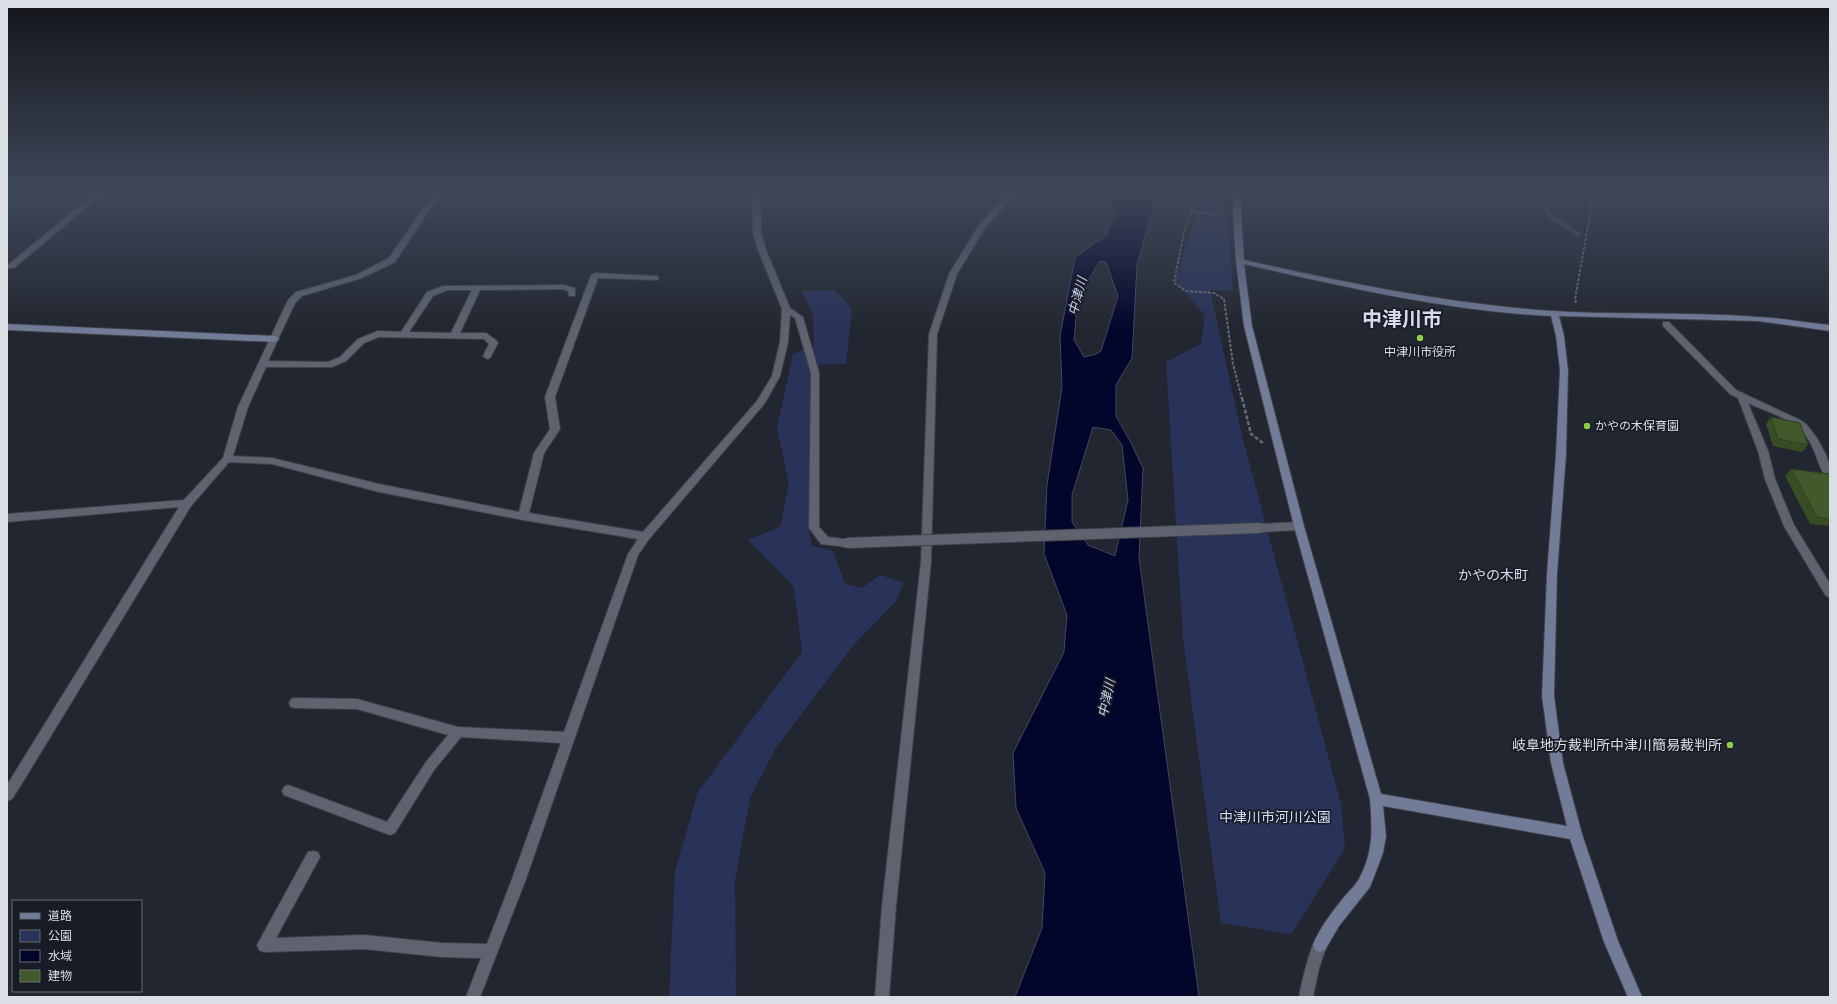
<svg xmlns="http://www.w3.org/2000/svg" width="1837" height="1004" font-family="Quicksand,'Noto Sans JP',sans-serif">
<rect width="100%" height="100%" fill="#222630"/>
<path fill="#293359" d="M1203,191H1226L1233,291L1210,290L1242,436L1341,804L1345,849L1291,934L1221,923L1183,638L1166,362L1201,344L1205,315L1175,281Z
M835,290L852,309L846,364H821L810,374L809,531L812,546L833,551L845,584L862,588L880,575L904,583L896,601L853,646L775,749L750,798L735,880L736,997H669L675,871L698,792L802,652L794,587L748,540L780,527L789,484L777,428L793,354L814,346L813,314L801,291Z"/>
<path fill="#03052b" stroke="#444663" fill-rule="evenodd" d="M1107,191H1158L1137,265L1132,358L1116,385V416L1130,441L1143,468L1139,558L1199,997H1015L1042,928L1045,873L1016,808L1013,753L1064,652L1067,615L1044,554L1047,485L1062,387L1060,336L1075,258L1106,235L1115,212L1106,194ZM1100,261L1106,262L1118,296L1101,351L1096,354L1084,357L1074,340L1078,296ZM1093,427L1111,430L1122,445L1128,500L1115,556L1088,545L1072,522V495Z"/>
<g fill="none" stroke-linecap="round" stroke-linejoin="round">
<path stroke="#444663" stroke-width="5" d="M1559,191L1546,210L1551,216L1578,234"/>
<defs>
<path id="street" d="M98,191H106L14,268H7V264H9Z
M435,191H442L395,262L362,278L302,296L295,303L268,361L328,362L340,357L358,339L378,331L401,332L427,292L443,286L564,285L575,288V296H569L568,291L563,289L480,290L460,333H486L497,341L498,343L490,358L487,359L483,356L489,344L484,339L379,337L364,343L346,361L332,367H266L248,407L233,456L272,458L379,484L519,512L534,453L550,429L545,397L591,275L595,273L655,276H658V280L598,278L555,397L560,429L544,453L529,513L643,532L757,401L772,376L780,342L782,309L758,250L753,232V191H760L761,232L766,250L790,308L803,317L819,373V527L828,537L851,540L852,543L851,546L847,547L821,544L809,528L811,373L795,318L790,315L788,342L780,376L765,403L649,539L638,555L526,879L480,997H466L481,958L442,957L364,949L264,952L259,950L257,945L308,852L313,851L318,852L320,857L276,938L364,935L442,943L487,944L512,879L561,743L461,737L434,770L395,833L390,835L284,795L282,791L284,787L288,785L387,822L426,762L448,735L357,709L295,708L291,707L289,703L291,699L295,698L357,699L458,727L564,732L628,554L638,539L523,520L379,492L272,464L229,462L191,506L21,785L12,799L7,801V785L179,507L7,522V514L184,500L223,458L238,407L288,300L296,292L356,275L389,258ZM447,290H472L451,333L409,332L433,296Z
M1010,191H1018L985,228L957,274L937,334L931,562L896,906L889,997H875L882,906L921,562L929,334L949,274L979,225Z
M1663,322H1669L1736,390L1800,420L1807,425L1817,438L1826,455L1830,466V482C1823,480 1815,450 1810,442C1797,420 1770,413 1748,403L1768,451L1775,479L1794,525L1830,584V597L1826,596L1784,526L1765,479L1758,451L1738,398L1730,394L1663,326Z
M1299,522L1303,523L1304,526L1303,529L1299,530L1260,532L1256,531L1255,528L1256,525L1260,524Z
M1320,938L1325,940L1327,945L1319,968L1313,997H1299C1303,977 1307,959 1315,940Z"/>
<path id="secondary" d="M1234,191H1242L1241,216L1244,260C1341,282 1439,302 1538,310C1611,316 1685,311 1758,317C1782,318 1806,323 1830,325V331L1758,321L1559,316L1564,336L1568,370L1566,454L1557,574L1554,696L1563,763L1582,834L1618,941L1642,997H1628L1604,942L1570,839L1383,806L1386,836L1383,853L1370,887L1339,926L1325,950L1320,952L1315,950L1313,945C1320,927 1333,911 1345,896C1350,890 1357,884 1360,877C1374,850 1372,828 1370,799L1294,526L1244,326L1236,261L1233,216ZM1244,264C1345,287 1448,311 1551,316L1556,336L1560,370L1556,454L1547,574L1542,696L1551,763L1567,826L1381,794L1304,526L1252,326Z
M7,324L275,336L279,339L275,342L7,330Z"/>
</defs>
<use href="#street" stroke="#3e4149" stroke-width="2"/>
<use href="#secondary" stroke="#3e4149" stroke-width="2"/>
<path stroke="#696c75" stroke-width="2" stroke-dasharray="3 1.5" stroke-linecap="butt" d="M1221,191V212L1216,215L1192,211L1184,232L1174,283L1186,291L1214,293L1224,299L1233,364L1242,399
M1192,211L1199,191
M1576,303L1575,299L1590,215L1592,191"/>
<path stroke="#696c75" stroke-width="2.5" stroke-dasharray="4 2" stroke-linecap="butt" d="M1242,398L1251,434L1263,443"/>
<use href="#street" fill="#5f636f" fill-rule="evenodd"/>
<use href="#secondary" fill="#727b98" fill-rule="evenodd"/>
<defs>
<path id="street-bridge" d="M847,543L1260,528"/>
</defs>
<use href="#street-bridge" stroke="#3e4149" stroke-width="12" stroke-linecap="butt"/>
<use href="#street-bridge" stroke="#5f636f" stroke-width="10"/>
</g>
<path fill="#394d25" d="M1771,417L1808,445L1802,452L1773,446L1766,424Z
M1791,469L1830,477V526L1810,524L1785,476Z"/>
<path fill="#425a2b" stroke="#2e3f1e" d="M1771,417L1800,423L1808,445L1778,439Z
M1791,469L1829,474L1830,477V519L1817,517Z"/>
<linearGradient id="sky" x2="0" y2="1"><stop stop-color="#13151a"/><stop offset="0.58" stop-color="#3e4759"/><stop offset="1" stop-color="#3e4759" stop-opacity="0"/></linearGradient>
<rect width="1837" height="331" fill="url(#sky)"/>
<g fill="#8dce44" stroke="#191c26" stroke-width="1.5">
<circle cx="1420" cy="338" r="4"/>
<circle cx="1587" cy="426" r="4"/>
<circle cx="1730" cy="745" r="4"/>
</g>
<g text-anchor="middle" stroke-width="3.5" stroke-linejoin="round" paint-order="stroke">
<g font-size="12" fill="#dcdee5" stroke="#191c26">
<text x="1420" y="356">中津川市役所</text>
<text x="1595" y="430" text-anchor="start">かやの木保育園</text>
</g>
<g font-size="13" font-style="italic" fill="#cbd6f4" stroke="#191c26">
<text transform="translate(1077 296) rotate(-75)" y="5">中津川</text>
<text transform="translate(1106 698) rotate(-78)" y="5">中津川</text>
</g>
<g font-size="14" fill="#d6dbea" stroke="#191c26">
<text x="1493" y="580">かやの木町</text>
</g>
<g font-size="14" fill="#dcdee5" stroke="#191c26" text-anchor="end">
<text x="1722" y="750">岐阜地方裁判所中津川簡易裁判所</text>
</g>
<g font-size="14" fill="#d4defd" stroke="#191c26">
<text x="1275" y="822">中津川市河川公園</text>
</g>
<g font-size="20" font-weight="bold" fill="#d6dbea" stroke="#191c26">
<text x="1402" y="326">中津川市</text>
</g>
</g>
<rect width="1837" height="1004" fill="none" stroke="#dcdee5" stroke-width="16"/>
<rect x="12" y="900" width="130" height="92" fill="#191c26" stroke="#676a72"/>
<rect x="20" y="913" width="20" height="6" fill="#727b98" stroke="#676a72"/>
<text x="48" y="920" font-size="12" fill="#dcdee5">道路</text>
<rect x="20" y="930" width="20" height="12" fill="#293359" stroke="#676a72"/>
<text x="48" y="940" font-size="12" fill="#dcdee5">公園</text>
<rect x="20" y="950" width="20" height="12" fill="#03052b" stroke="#676a72"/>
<text x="48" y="960" font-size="12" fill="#dcdee5">水域</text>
<rect x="20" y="970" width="20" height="12" fill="#425a2b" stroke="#676a72"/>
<text x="48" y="980" font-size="12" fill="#dcdee5">建物</text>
</svg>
